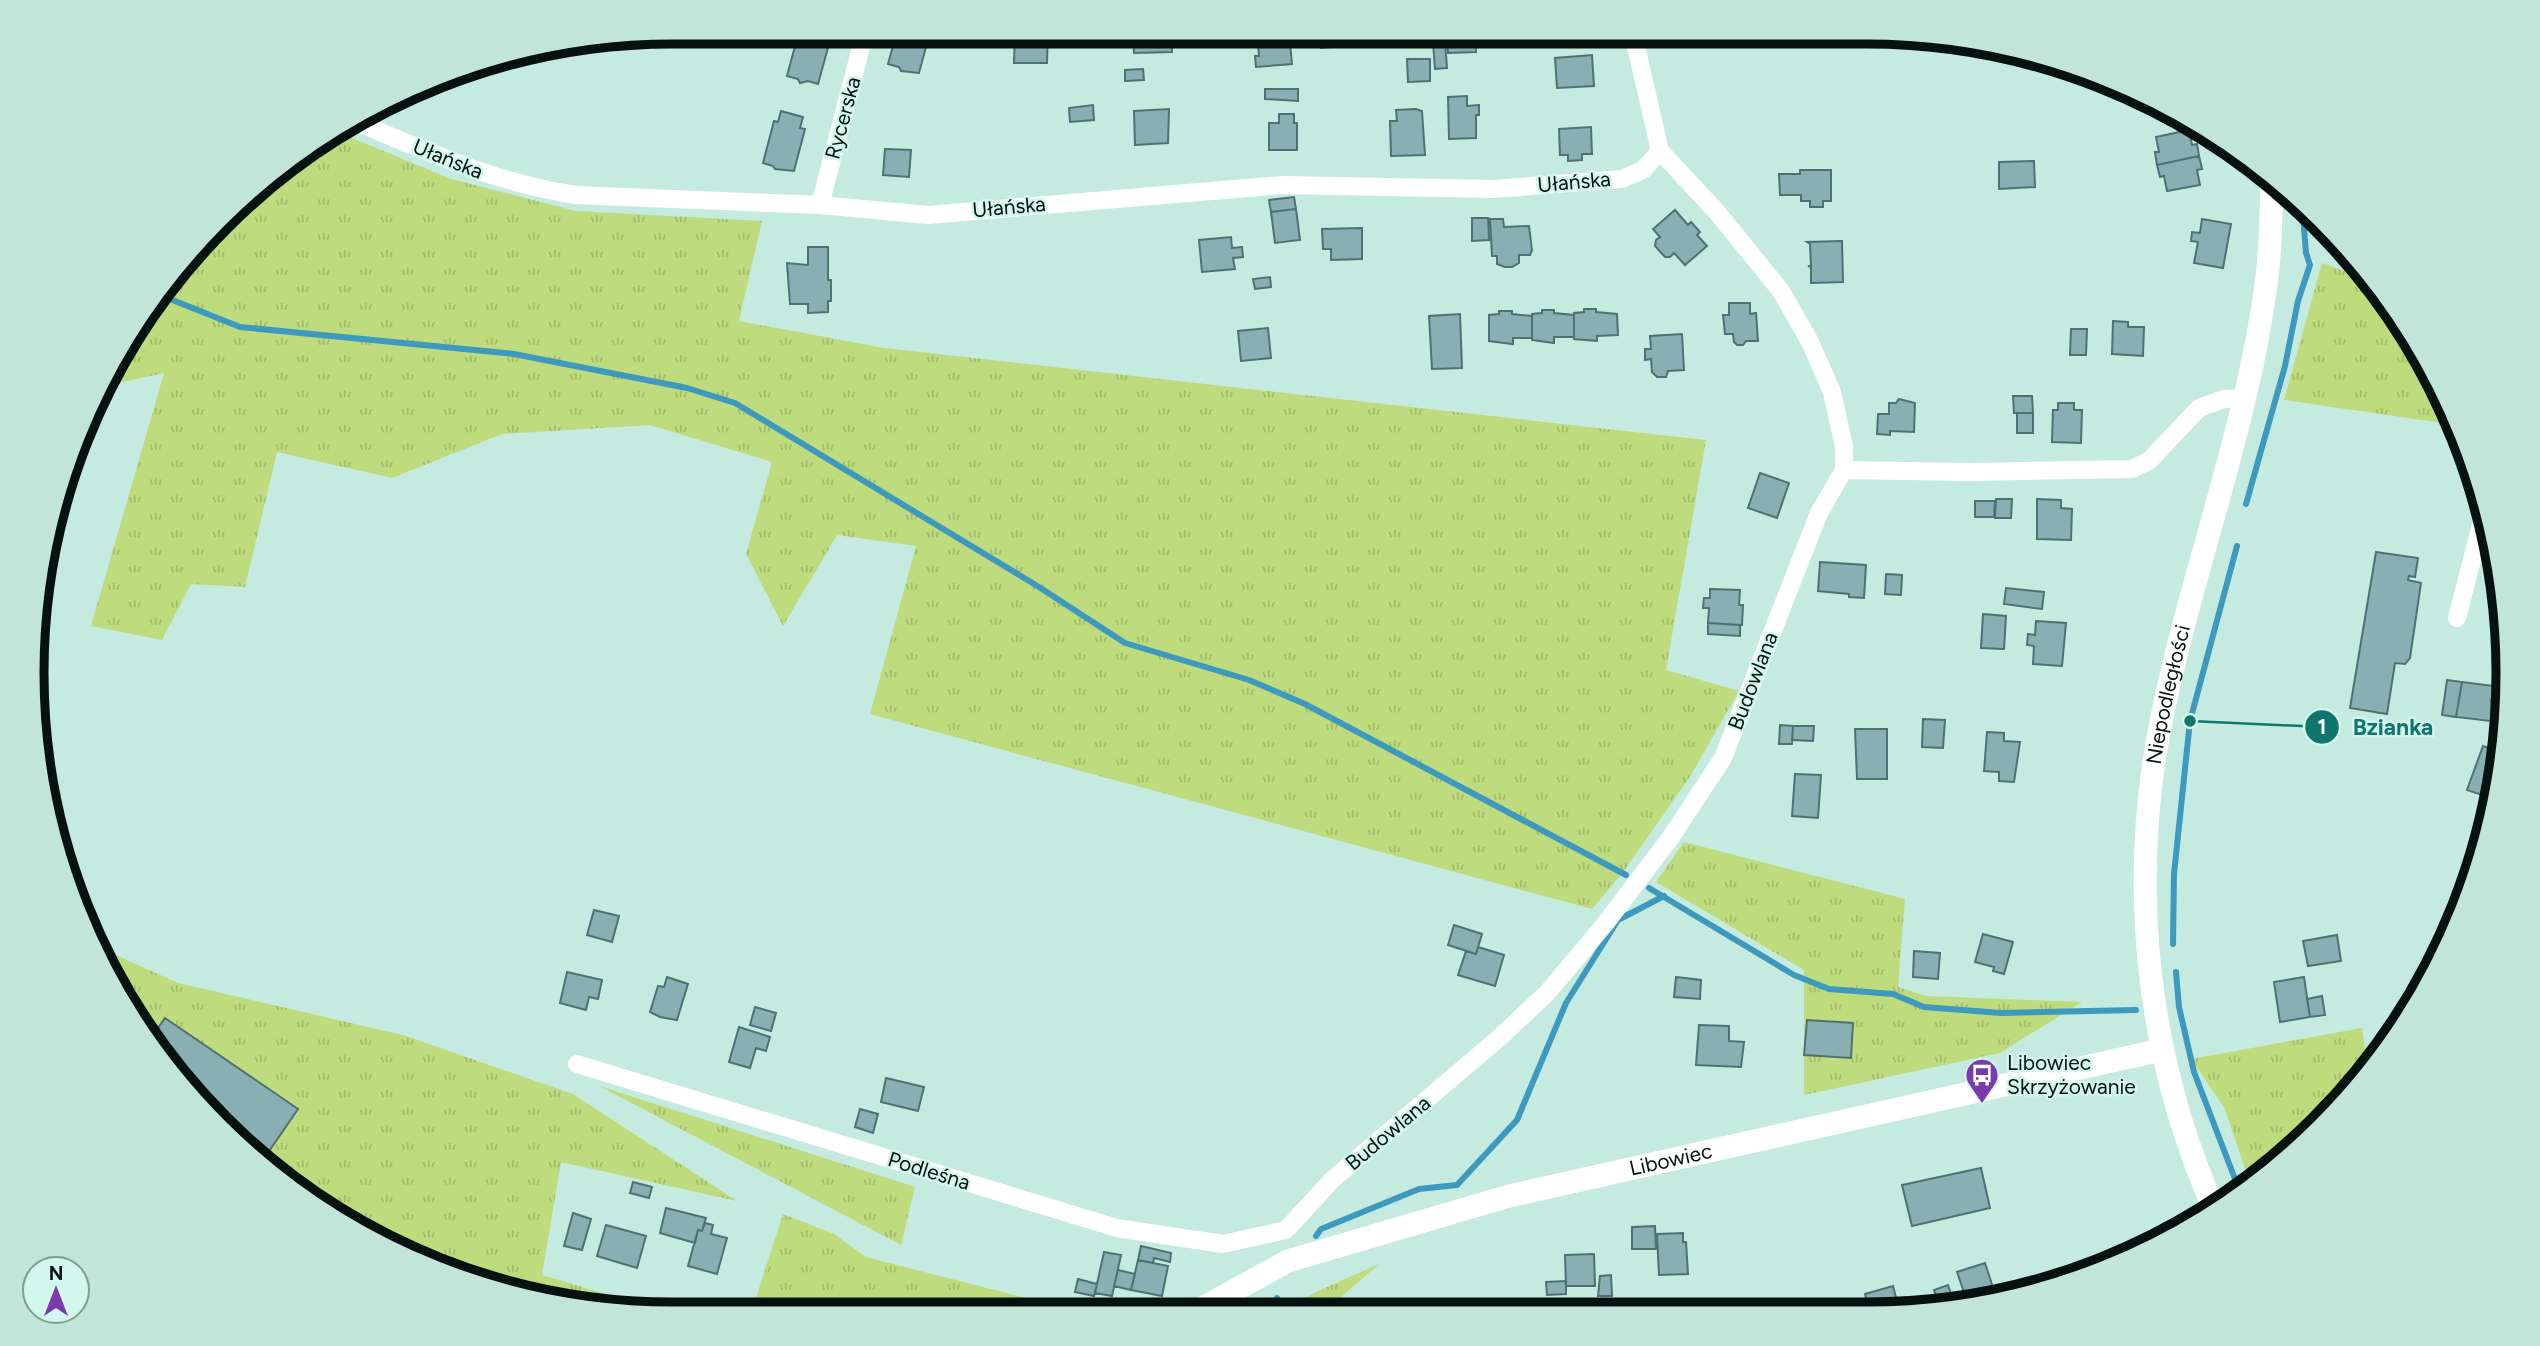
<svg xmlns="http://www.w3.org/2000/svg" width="2540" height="1346" font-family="Figtree,sans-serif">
<defs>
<pattern id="grass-tufts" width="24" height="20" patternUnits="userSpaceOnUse" patternTransform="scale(1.75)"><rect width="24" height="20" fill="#bedb7d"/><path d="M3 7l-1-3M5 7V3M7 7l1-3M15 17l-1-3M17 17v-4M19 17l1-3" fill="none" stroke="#a2bb6b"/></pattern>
</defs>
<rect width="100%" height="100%" fill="#c5eadf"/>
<path fill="url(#grass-tufts)" d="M340,133L451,179L576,211L762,221L739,321L884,348L1706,440L1666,670L1739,691L1691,775L1624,871L1592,909L870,714L916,546L837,535L783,626L746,554L772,462L650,425L502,434L392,478L277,452L245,587L191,584L162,640L91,626L164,373L109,385L139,317L282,164Z
M2322,263L2376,282L2442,389L2456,425L2284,400Z
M1684,842L1905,899L1898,987L1926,996L2082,1002L2000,1053L1804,1095V970L1656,882Z
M98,947L178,983L403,1035L573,1094L737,1201L561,1162L542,1275L669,1313H631L507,1293L353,1229L191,1096Z
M2362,1028L2365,1048L2373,1063L2349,1096L2250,1183L2224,1107L2191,1059Z
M599,1086L915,1187L901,1245Z
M783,1214L834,1234L866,1257L1080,1312L751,1313Z
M1379,1264L1325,1311H1281L1320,1290Z"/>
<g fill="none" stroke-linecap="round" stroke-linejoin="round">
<path stroke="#3d99be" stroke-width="6" d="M160,295L240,327L514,354L687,388L735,403L1039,587L1125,643L1249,680L1305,704L1626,875
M2246,504L2285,366L2298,301L2310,265L2306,253L2302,203
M1649,888L1794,975L1829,989L1893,994L1924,1007L2001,1013L2136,1010
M2173,944L2174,874L2190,721L2237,546
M2176,972L2179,1007L2194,1072L2240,1192
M1316,1236L1321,1229L1419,1189L1457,1185L1517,1120L1566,1003L1618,920L1664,896
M1277,1298L1279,1311"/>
</g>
<path fill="#8aafb2" stroke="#4e7274" stroke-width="2" d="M897,32H930L919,73L901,71L899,67L888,64Z
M1015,32H1048L1047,63H1014Z
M1133,32H1171L1172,52L1134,53Z
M1229,32H1251V43H1229Z
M1257,32H1289L1292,64L1256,67L1255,56H1259Z
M1320,32H1352L1353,45L1321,48Z
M1381,32H1416V41L1382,43Z
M1447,32H1475L1476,52L1448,53Z
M798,35L829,44L818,84L808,81L800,83L798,79L787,76Z
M1445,41L1447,68L1435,69L1433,42Z
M1592,55L1594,86L1557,88L1555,58Z
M1407,59H1430V81L1408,82Z
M1143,69L1144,80L1125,81V70Z
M1265,89H1298V101L1265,99Z
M1467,96V106L1479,105V115H1476V138L1449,139L1448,97Z
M1093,105L1094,120L1070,122L1069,108Z
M1169,109L1168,143L1135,145L1134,111Z
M1416,109L1422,111L1425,155L1391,156L1390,121H1397L1396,110Z
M781,111L803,117L800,128L805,129L794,171L775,169L773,166L763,163L774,121L778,122Z
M1279,114H1294V123H1297V150H1269V123H1279Z
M1591,127L1592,154H1582V160L1568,161V155H1560L1559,129Z
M2189,130L2192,145L2197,144L2199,156L2157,165L2155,152H2159L2156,137Z
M885,149L911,150L909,177L883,175Z
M2199,156L2202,169L2197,170L2200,185L2167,191L2164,176L2160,177L2157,165Z
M2034,161L2035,187L1999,189V162Z
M1800,170H1831V201H1823V207H1810V201H1801V195H1780L1779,174H1800Z
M1294,197L1296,209L1271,212L1269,200Z
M1296,209L1300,240L1275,243L1271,212Z
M1675,210L1688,225L1691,222L1700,232L1697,235L1707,246L1685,265L1674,253L1670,257H1665L1655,246L1656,240L1660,237L1653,229Z
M1472,218H1488L1489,240L1472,241Z
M1490,219H1503L1504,227L1529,226L1532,250L1530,255H1519V263L1512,267H1505L1497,264V256H1492Z
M2202,219L2231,224L2223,268L2194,263L2198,242L2191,241L2192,232L2200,233Z
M1362,228V259L1331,260V249H1323L1322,229Z
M1231,237L1232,248L1242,247L1243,257L1233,258L1235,269L1202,272L1199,240Z
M1842,241L1843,282L1811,283V267L1808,266H1811L1810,244L1807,242Z
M808,247H828V280H831V301H828V312L808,313V304H790L787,263L808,265Z
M1270,277L1271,287L1255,289L1253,279Z
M1729,303H1750V314L1756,313L1758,341H1746L1743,345H1737L1734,342L1733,334H1725L1723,315H1729Z
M1584,309H1596V312L1617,314L1618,335L1597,336V341L1574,339V313L1584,312Z
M1542,310H1554V313L1574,315V337H1554V343L1532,340V314L1542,313Z
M1499,311H1512V314L1532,316V338H1513V344L1489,341V315L1499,314Z
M1460,314L1462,368L1432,369L1429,316Z
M2113,321L2128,322V327H2144L2143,356L2112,354Z
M1268,328L1271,358L1241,361L1238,331Z
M2071,329H2087L2086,355H2070Z
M1682,334L1684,370L1668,371L1666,377H1657L1652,372L1651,359L1645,360V349H1651L1650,336Z
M2013,396H2032L2033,413H2014Z
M1899,399L1915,403L1914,432L1890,431V435L1877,434L1878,414H1889V403H1896Z
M2058,403H2074V410H2082L2081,443L2052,442L2053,410H2058Z
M2017,413H2033V433H2017Z
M1760,473L1789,483L1777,518L1748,508Z
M1996,499H2012L2011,518H1995Z
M2037,499L2061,500V508L2072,509L2071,540L2037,539Z
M1975,501H1995L1994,517H1975Z
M2376,552L2418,558L2415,577L2409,576L2408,580L2421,583L2410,658L2405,664L2395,663L2387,714L2350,708Z
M1820,562L1866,565L1864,598L1849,597V594L1818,591Z
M1886,574L1902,575L1901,595L1885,594Z
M2006,588L2044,592L2042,609L2004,604Z
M1710,589L1740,590L1739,605H1743L1742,625L1708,623L1709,608H1703L1704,598H1710Z
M1983,614L2006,616L2004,649L1981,648Z
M2036,621L2066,623L2062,666L2033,664L2034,646L2027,645L2028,634L2035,635Z
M1708,623L1740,625V636L1708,634Z
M2447,680L2462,682L2456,717L2442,715Z
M2462,682L2494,686L2491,702L2501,703L2499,722L2456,717Z
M1923,719L1945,720L1943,748L1922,747Z
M1780,725L1793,726L1792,744H1779Z
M1793,726H1814L1813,741L1792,740Z
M1855,729H1887V779H1857Z
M1987,732L2004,733V741L2020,742L2014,782L1999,781V772L1984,771Z
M2483,746L2501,752L2485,796L2467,790Z
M1795,774L1821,775L1818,818L1792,816Z
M594,910L619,916L612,942L587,935Z
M1454,925L1482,934L1476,954L1448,945Z
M1983,934L2013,942L2004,974L1993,971L1994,967L1975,962Z
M2337,935L2341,961L2308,966L2303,941Z
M1478,947L1504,955L1495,986L1458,975L1466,951L1476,954Z
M1914,951L1940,953L1938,979L1913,977Z
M567,972L602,980L598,999L589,997L586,1010L560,1003Z
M667,977L688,984L677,1020L660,1017L650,1012L658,986L664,987Z
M1676,977L1701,980L1700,999L1674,997Z
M2304,977L2310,1017L2280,1022L2274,982Z
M2322,996L2325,1015L2310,1017L2307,999Z
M755,1007L776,1013L771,1031L750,1025Z
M165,1018L298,1109L265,1157L191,1096L153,1035Z
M1807,1020L1853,1023L1851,1058L1804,1055Z
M1699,1025L1729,1026V1041L1744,1042L1741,1067L1696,1065Z
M739,1027L770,1037L766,1051L756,1048L750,1068L729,1062Z
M886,1078L924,1087L918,1111L881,1102Z
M860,1109L878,1114L873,1133L855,1127Z
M1981,1168L1990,1208L1912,1226L1902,1185Z
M633,1182L652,1187L649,1198L630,1193Z
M666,1208L706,1218L702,1231L698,1230L695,1243L660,1233Z
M573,1213L591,1219L582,1250L564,1246Z
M705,1223L713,1225L711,1234L727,1238L717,1274L688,1266L698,1230L702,1231Z
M606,1225L646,1236L637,1268L597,1256Z
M1655,1226L1656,1249H1632V1227Z
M1683,1233V1242H1686L1688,1274L1659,1275L1657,1234Z
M1141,1246L1171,1253L1170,1262L1154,1258L1153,1263L1138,1260Z
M1104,1252L1121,1255L1112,1296L1095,1293Z
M1594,1254L1595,1286H1566L1565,1255Z
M1138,1260L1168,1266L1162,1296L1131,1290Z
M1985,1263L1996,1297L1968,1304L1957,1272Z
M1118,1270L1135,1274L1131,1290L1114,1286Z
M1611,1275L1612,1296H1598L1600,1276Z
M1078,1279L1097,1284L1094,1296L1075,1292Z
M1566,1281V1294L1547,1295L1546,1282Z
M1948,1285L1956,1308L1940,1309L1934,1290Z
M1893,1286L1899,1309H1869L1865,1294Z"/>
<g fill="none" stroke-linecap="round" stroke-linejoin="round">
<path stroke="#fff" stroke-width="18" d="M359,123C430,153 500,184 576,195L820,205L928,215L1282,185L1493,189L1622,179L1643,170L1660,151
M820,205L865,32
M1844,470L1971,472L2132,469L2149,461L2199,408L2224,399L2243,398
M2457,618L2486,505
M577,1064L1117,1228L1223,1244L1286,1230
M1286,1230L1332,1180L1499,1038L1547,993L1605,924L1671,837L1723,758L1819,513L1844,470V447L1832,392L1810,342L1781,291L1716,211L1660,151L1633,33"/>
<g stroke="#fff" stroke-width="23">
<path id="s1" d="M2215,1211C2147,1059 2128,886 2161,722C2191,571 2251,420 2268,268C2271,238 2271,208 2272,178"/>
<path id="s2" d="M1197,1311L1288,1261L1509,1196L2161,1050"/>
</g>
</g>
<defs>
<symbol id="bus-pin" viewBox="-11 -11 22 30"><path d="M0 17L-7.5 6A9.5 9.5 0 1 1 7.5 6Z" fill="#7b39ae" stroke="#d2f7ec"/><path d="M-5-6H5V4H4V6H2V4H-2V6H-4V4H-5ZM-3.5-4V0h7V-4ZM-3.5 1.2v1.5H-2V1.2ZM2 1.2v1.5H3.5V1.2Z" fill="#fff"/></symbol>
</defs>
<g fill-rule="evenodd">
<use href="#bus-pin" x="1963" y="1056" width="38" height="52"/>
</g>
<g text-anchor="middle" stroke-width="5" stroke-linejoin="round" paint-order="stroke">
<g font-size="21" fill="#05120f" stroke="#d2f7ec">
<text transform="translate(843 118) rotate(-75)" y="7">Rycerska</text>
<text transform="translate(448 159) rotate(22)" y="7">Ułańska</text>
<text transform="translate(1574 182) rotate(-5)" y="7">Ułańska</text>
<text transform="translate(1009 207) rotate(-5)" y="7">Ułańska</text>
<text transform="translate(1753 681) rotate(-69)" y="7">Budowlana</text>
<text dy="7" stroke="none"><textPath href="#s1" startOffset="528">Niepodległości</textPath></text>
<text transform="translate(1388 1133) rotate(-40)" y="7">Budowlana</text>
<text dy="7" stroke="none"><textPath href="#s2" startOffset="500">Libowiec</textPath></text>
<text transform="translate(929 1171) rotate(17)" y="7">Podleśna</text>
</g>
<g font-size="21" fill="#05120f" stroke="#d2f7ec" text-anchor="start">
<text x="2007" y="1070">Libowiec<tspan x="2007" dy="24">Skrzyżowanie</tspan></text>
</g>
</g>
<path d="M0 0H2540V1346H0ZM673 44H1867A629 629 0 0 1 2496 673V673A629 629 0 0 1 1867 1302H673A629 629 0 0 1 44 673V673A629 629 0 0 1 673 44Z" fill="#c2e5da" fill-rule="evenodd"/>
<path fill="none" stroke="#05120f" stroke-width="9" d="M673 44H1867A629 629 0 0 1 2496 673V673A629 629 0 0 1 1867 1302H673A629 629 0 0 1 44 673V673A629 629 0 0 1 673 44Z"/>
<path fill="none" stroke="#0f766e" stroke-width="2.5" d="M2190 721L2322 727"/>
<g fill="#0f766e" stroke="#d2f7ec" stroke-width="2.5">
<circle cx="2190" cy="721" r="7"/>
<circle cx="2322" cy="727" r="18"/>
</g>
<g font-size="21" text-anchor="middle" font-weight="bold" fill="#fff">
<text x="2322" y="734">1</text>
</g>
<g font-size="23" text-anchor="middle" font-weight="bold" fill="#0f766e" stroke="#d2f7ec" stroke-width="5" stroke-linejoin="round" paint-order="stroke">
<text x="2393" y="735">Bzianka</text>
</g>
<g transform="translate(56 1290)"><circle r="33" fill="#d2f7ec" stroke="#809b94" stroke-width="2"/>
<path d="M0-5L12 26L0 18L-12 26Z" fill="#7b39ae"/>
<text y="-10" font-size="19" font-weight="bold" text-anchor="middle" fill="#05120f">N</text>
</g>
</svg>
